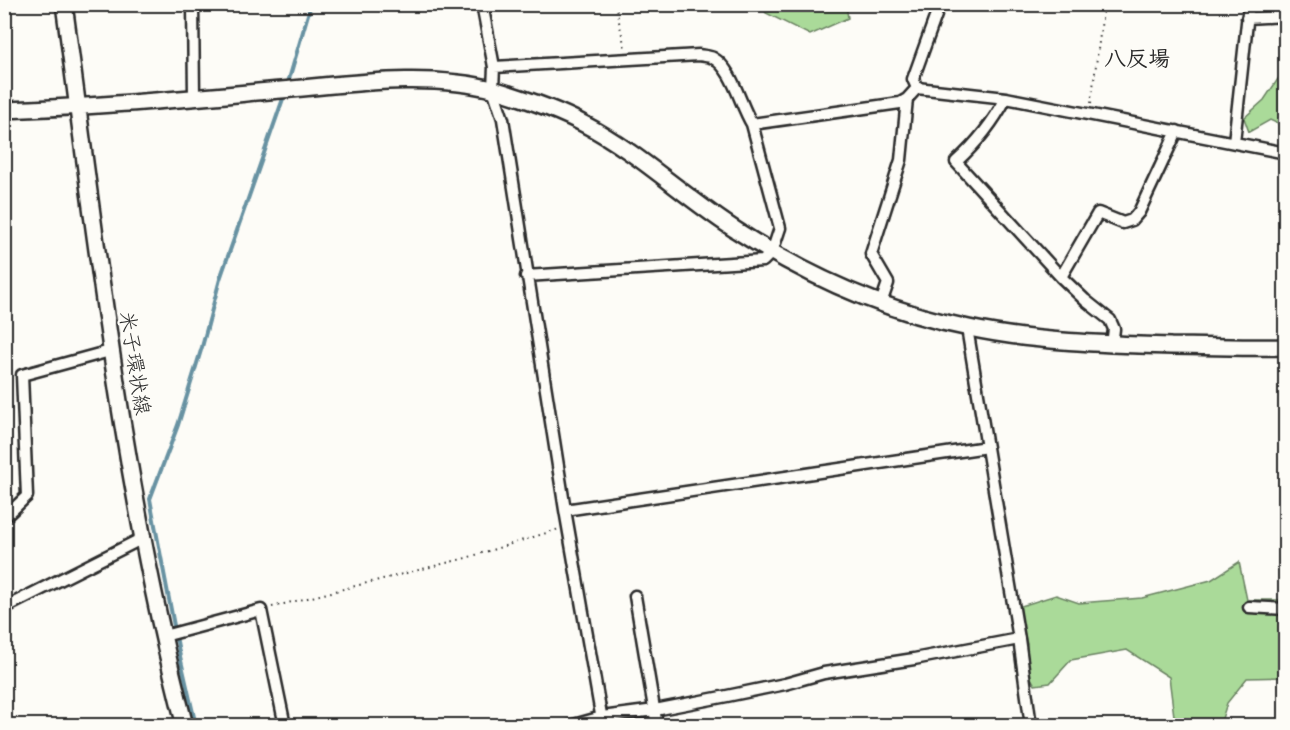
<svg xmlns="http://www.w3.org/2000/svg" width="1290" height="730" font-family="Pangolin,'Klee One',sans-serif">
<rect width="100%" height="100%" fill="#fdfcf7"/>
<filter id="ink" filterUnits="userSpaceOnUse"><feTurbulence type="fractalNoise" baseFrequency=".0167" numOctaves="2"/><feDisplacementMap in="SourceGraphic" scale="12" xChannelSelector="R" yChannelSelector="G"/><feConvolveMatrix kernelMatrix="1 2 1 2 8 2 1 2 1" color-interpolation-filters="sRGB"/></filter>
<g filter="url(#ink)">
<path fill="#aada99" stroke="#6a8262" stroke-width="1.5" d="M761,5H846L848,18L810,35L766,13Z
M1285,73V127L1270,120L1249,132L1244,118L1264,100L1278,79Z
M1239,562L1247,600H1285V677L1247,678L1227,703L1220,725H1186L1174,716L1169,677L1127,650L1071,660L1050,683L1035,685L1028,673L1027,644L1018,607L1056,595L1079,603L1142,598L1211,580Z"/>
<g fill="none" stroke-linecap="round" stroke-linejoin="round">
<path stroke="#6792a2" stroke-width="4" d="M287,86L311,4
M196,726L179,652L150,499L178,425L202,347L220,279L285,93"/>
<defs>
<path id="street" d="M193,4L194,97
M482,4L494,67L493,89L503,119L565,510L603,726
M1247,18L1286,16
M494,67L699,55C703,56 709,56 713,58C733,69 740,105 752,124L900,103L907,99L917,88
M917,88L1006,98L1286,153
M917,88L913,79L940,4
M1006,98C993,123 977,143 956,162L1061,277L1085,300L1110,320L1114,329L1112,345
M1234,142L1249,4
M526,276L763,261L772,252L780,228L752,124
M1061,277L1098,213L1123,223L1132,220L1139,212L1177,131
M881,303L888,283L871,254L901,160L907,99
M565,510L987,447
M4,518L27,496L22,375L110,351
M635,596L657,726
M1249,607L1286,609
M4,608L143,538
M164,636L261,610L285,726
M1019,639L1031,726
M570,726L602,717L655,710L727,696L785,684L824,673L914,659L1019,639L967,328"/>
<path id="secondary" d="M64,4C97,246 123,489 185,726
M4,110C97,107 189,98 281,90C350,84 428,72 496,90C526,99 556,109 584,124C640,153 686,199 739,232C809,277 888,312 969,328C1035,342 1103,344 1171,346C1209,346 1247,348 1286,347"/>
</defs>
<use href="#street" stroke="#2b2b2b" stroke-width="15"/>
<use href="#secondary" stroke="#2b2b2b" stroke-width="20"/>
<path stroke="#2b2b2b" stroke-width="2" stroke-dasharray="1.5 4.5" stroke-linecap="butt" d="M615,4L625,48
M1091,103L1104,4
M272,607L466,558L559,529"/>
<use href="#street" stroke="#fdfcf7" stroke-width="10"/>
<use href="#secondary" stroke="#fdfcf7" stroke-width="15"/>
</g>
</g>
<g text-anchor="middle" stroke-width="4.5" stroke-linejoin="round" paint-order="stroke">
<g font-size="21" fill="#2b2b2b" stroke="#fdfcf7">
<text transform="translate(135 363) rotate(81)" y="7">米子環状線</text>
</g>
<g font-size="22" font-weight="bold" fill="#2b2b2b" stroke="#fdfcf7">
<text x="1137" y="66">八反場</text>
</g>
</g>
<rect width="1290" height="730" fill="none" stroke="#fdfcf7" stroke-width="24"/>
<rect x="12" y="12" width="1266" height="706" fill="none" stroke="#2b2b2b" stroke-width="2" filter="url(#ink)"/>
</svg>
